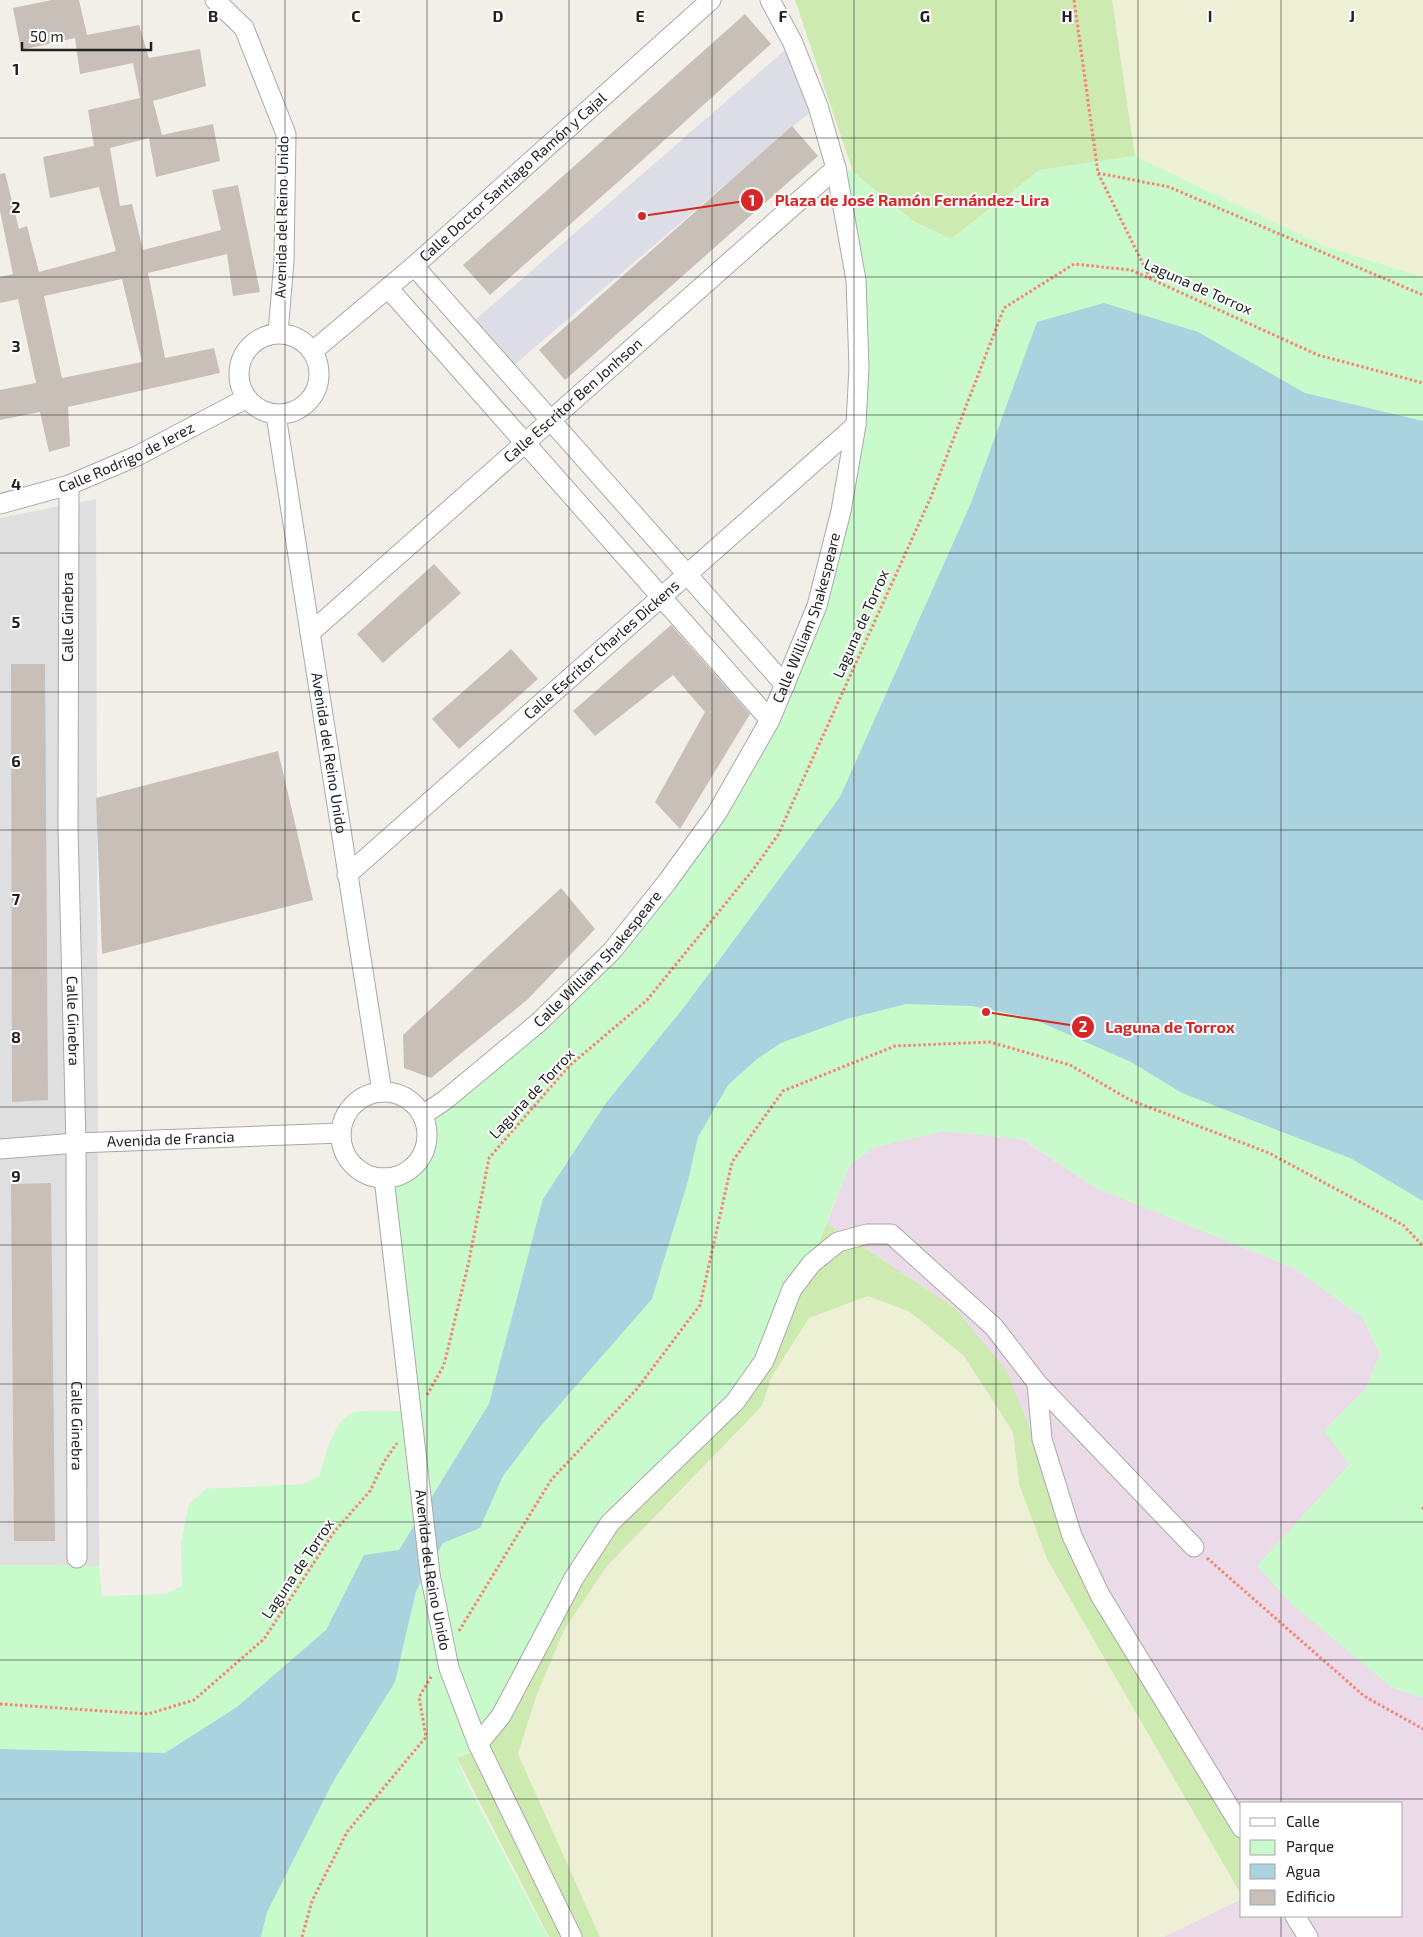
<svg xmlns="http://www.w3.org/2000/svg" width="1423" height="1937" font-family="'Exo 2',sans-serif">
<rect width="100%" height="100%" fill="#f2efe9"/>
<path fill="#e0dfdf" d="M96,499L99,1566L0,1565V518Z"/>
<path fill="#ebdbe8" d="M943,1131L1022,1139L1094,1187L1294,1268L1363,1318L1380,1355L1365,1390L1324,1430L1350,1465L1257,1566L1391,1687L1423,1698V1937H1163L1242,1899V1916H1402V1803H1242V1831L1117,1627L954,1307L827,1223L850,1164L875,1147Z"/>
<path fill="#eef0d5" d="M1112,0H1423V277L1326,247L1135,156Z
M868,1296L910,1312L964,1356L1013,1432L1019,1484L1047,1559L1242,1896V1899L1163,1937H600L518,1754L536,1697L564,1630L607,1566L762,1406L771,1378L809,1318Z"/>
<path fill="#cdebb0" d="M795,0H1112L1135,156L1040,170L951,239L913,221L853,172Z
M827,1223L954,1307L1006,1370L1083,1558L1242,1831V1896L1047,1559L1019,1484L1013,1432L964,1356L910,1312L868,1296L809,1318L771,1378L762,1406L607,1566L564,1630L536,1697L518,1754L600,1937H549L457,1758L487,1746L587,1567L643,1501L782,1327Z"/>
<path fill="#c8facc" d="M1135,156L1326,247L1423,277V1698L1391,1687L1294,1606L1257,1566L1349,1465L1324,1430L1365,1390L1380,1355L1363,1318L1294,1268L1094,1187L1023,1139L943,1131L875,1147L850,1164L818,1244L752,1392L643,1501L587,1566L487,1746L457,1758L467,1784L548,1937H0V1565L99,1566L102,1596L166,1594L182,1586L181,1543L189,1504L206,1489L303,1484L320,1475C324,1457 334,1419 354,1412C361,1410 397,1411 408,1411L385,1180C420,1168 424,1145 425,1112L611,950L768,722L815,604L857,428L855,278L834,166L853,172L913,221L951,239L1040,170Z"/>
<path fill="#dddde8" d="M793,43L817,106L507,371L468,326Z"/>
<path fill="#aad3df" d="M1104,303L1198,332L1305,393L1423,421V1201L1352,1159L1182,1093L1131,1062L1031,1018L972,1006L906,1004L847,1019L781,1043L757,1059L728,1085L698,1137L688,1181L652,1299L540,1427L503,1476L480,1528L443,1543L416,1591L395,1682L334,1780L267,1912L261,1937H0V1749L165,1753L237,1707L326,1630L364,1555L399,1550L489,1404L543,1199L606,1103L685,1006L840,797L971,503L1037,322Z"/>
<path fill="#c7bfb8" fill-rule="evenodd" d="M52,0H79L87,35L139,25L149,58L200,49L206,86L153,101L162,135L213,124L220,161L156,177L149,138L110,148L120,206L132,204L143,250L221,230L212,190L238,185L260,292L233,296L227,254L148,273L165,358L214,348L220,373L68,407L70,446L49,452L40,412L0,420V390L36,383L18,299L0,303V277L13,274L0,211V174L5,173L19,229L27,226L39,272L116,251L99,187L50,198L43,157L94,146L88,110L140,98L133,63L80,74L75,38L21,50L13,8ZM122,279L142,362L62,378L44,296Z
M745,14L771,44L627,174L490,295L463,265Z
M792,126L818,156L565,380L539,350Z
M434,564L461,593L383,663L357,634Z
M671,625L750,714L680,829L655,802L705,712L673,675L595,736L573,711Z
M511,649L538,679L459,749L432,719Z
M11,664H45L48,1100L12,1102Z
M278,751L313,900L102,954L96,798Z
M561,888L595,929L527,1000L431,1078L404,1068L403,1035Z
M51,1183L55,1541H14L11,1184Z"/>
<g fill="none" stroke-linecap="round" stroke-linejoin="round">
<defs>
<g id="minor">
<path d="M215,0L244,28L286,134L284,261L278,333"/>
<path d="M414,266L785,685"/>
<path d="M388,288L770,720"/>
<circle cx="279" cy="374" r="40"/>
<path id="s1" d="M313,351L414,266L711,0"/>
<path id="s2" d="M276,415L382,1092"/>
<path id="s3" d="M69,485L68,829L76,1143L77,1558"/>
<path id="s4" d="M0,504L69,485L137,456L247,398"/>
<path id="s5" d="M310,633L836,168"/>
<path id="s6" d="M347,875L856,425"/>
<circle cx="384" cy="1135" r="43"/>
<path id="s7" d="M423,1115L445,1100L538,1023L612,951L667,882L717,813L770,720L817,606L841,511L856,425L859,367L856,280L836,168L818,106L793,43L770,0"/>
<path id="s8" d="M0,1149L76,1143L341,1133"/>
<path id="s9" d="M384,1178L430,1574L449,1668L478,1744L572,1937"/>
<path d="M1037,1383L1042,1439L1072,1536L1100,1595L1242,1828"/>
<path d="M478,1744L501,1716L574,1578L610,1523L735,1402L764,1361L792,1289L812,1263L838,1242L867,1234H891L994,1327L1037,1383L1194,1547"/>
<path d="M1295,1916L1308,1937"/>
</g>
</defs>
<use href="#minor" stroke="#a9a9a9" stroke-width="21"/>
<path stroke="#fa8072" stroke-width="3" stroke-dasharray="2.5 2.5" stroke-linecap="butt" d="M1074,0L1098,173L1150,278
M1098,173L1169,187L1423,295
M427,1395L444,1365L469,1261L489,1158L569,1066L647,1000L752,871L778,835L931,497L1004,308L1074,264L1131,270L1318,355L1423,383
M1423,1507V1510
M1207,1558L1364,1696L1423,1729
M459,1631L551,1480L636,1390L700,1305L732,1162L783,1091L895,1046L990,1042L1070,1065L1130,1100L1269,1153L1403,1225L1423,1246
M0,1704L148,1714L194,1700L264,1639L334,1532L370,1491L384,1462L397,1443
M302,1937L312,1901L347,1832L426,1737L419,1697L432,1675"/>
<use href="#minor" stroke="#fff" stroke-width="19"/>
</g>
<path fill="none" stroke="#222" stroke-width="1" stroke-opacity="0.55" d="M142,0V1937M285,0V1937M427,0V1937M569,0V1937M712,0V1937M854,0V1937M996,0V1937M1138,0V1937M1281,0V1803M0,138H1423M0,277H1423M0,415H1423M0,553H1423M0,692H1423M0,830H1423M0,968H1423M0,1107H1423M0,1245H1423M0,1384H1423M0,1522H1423M0,1660H1423M0,1799H1423M1281,1916V1937"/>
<g text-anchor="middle" stroke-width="4" stroke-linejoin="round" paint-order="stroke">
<g font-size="15" fill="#222" stroke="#fff">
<text dy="5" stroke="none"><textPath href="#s1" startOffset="265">Calle Doctor Santiago Ramón y Cajal</textPath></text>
<text transform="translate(282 217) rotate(-89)" y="5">Avenida del Reino Unido</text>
<text transform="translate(1198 287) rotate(24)" y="5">Laguna de Torrox</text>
<text dy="5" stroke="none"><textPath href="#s5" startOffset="351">Calle Escritor Ben Jonhson</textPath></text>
<text dy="5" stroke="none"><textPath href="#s4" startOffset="135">Calle Rodrigo de Jerez</textPath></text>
<text transform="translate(68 617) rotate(-90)" y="5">Calle Ginebra</text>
<text dy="5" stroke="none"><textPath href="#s7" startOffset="640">Calle William Shakespeare</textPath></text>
<text transform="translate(861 624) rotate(-66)" y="5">Laguna de Torrox</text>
<text dy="5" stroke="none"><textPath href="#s6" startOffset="340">Calle Escritor Charles Dickens</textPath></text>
<text dy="5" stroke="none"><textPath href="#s2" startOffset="342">Avenida del Reino Unido</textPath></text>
<text dy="5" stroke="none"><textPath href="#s7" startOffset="235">Calle William Shakespeare</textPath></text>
<text dy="5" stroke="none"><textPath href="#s3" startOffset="536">Calle Ginebra</textPath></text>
<text transform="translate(532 1094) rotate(-47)" y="5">Laguna de Torrox</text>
<text dy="5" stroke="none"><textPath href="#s8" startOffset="171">Avenida de Francia</textPath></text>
<text dy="5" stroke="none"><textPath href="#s3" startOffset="941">Calle Ginebra</textPath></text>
<text transform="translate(298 1569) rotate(-56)" y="5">Laguna de Torrox</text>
<text dy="5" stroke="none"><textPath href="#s9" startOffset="395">Avenida del Reino Unido</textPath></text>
</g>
</g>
<g font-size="16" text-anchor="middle" font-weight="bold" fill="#222" stroke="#fff" stroke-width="4" stroke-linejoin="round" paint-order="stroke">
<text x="213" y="22">B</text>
<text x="356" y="22">C</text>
<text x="498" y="22">D</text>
<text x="640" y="22">E</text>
<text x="783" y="22">F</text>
<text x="925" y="22">G</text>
<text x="1067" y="22">H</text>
<text x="1210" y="22">I</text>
<text x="1352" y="22">J</text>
<text x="16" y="75">1</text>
<text x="16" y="213">2</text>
<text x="16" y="352">3</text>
<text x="16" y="490">4</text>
<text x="16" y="628">5</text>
<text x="16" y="767">6</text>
<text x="16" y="905">7</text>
<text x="16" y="1043">8</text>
<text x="16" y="1182">9</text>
</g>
<path fill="none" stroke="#d62828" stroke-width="2" d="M642 216L752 200M986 1012L1083 1027"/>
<g fill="#d62828" stroke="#fff" stroke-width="2">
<circle cx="642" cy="216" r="5"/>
<circle cx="986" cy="1012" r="5"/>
<circle cx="752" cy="200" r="12"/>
<circle cx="1083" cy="1027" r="12"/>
</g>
<g font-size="15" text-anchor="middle" font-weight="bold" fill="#fff">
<text x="752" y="206">1</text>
<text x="1083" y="1032">2</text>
</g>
<g font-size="16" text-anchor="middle" font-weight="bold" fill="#d62828" stroke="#fff" stroke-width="4" stroke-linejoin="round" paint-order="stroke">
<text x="912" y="206">Plaza de José Ramón Fernández-Lira</text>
<text x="1170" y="1033">Laguna de Torrox</text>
</g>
<rect x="1240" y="1802" width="162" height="115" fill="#ffffff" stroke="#a7a7a7"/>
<rect x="1250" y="1818" width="25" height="8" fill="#ffffff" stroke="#a7a7a7"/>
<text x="1286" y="1827" font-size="15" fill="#222222">Calle</text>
<rect x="1250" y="1840" width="25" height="15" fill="#c8facc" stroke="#a7a7a7"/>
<text x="1286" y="1852" font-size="15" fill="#222222">Parque</text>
<rect x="1250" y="1864" width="25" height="15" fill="#aad3df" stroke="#a7a7a7"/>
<text x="1286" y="1877" font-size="15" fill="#222222">Agua</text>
<rect x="1250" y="1890" width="25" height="15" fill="#c7bfb8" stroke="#a7a7a7"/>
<text x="1286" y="1902" font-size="15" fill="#222222">Edificio</text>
<path d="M22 42v8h129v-8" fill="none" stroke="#222222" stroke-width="2.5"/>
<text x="30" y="42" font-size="15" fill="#222222" stroke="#ffffff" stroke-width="4" paint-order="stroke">50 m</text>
</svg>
